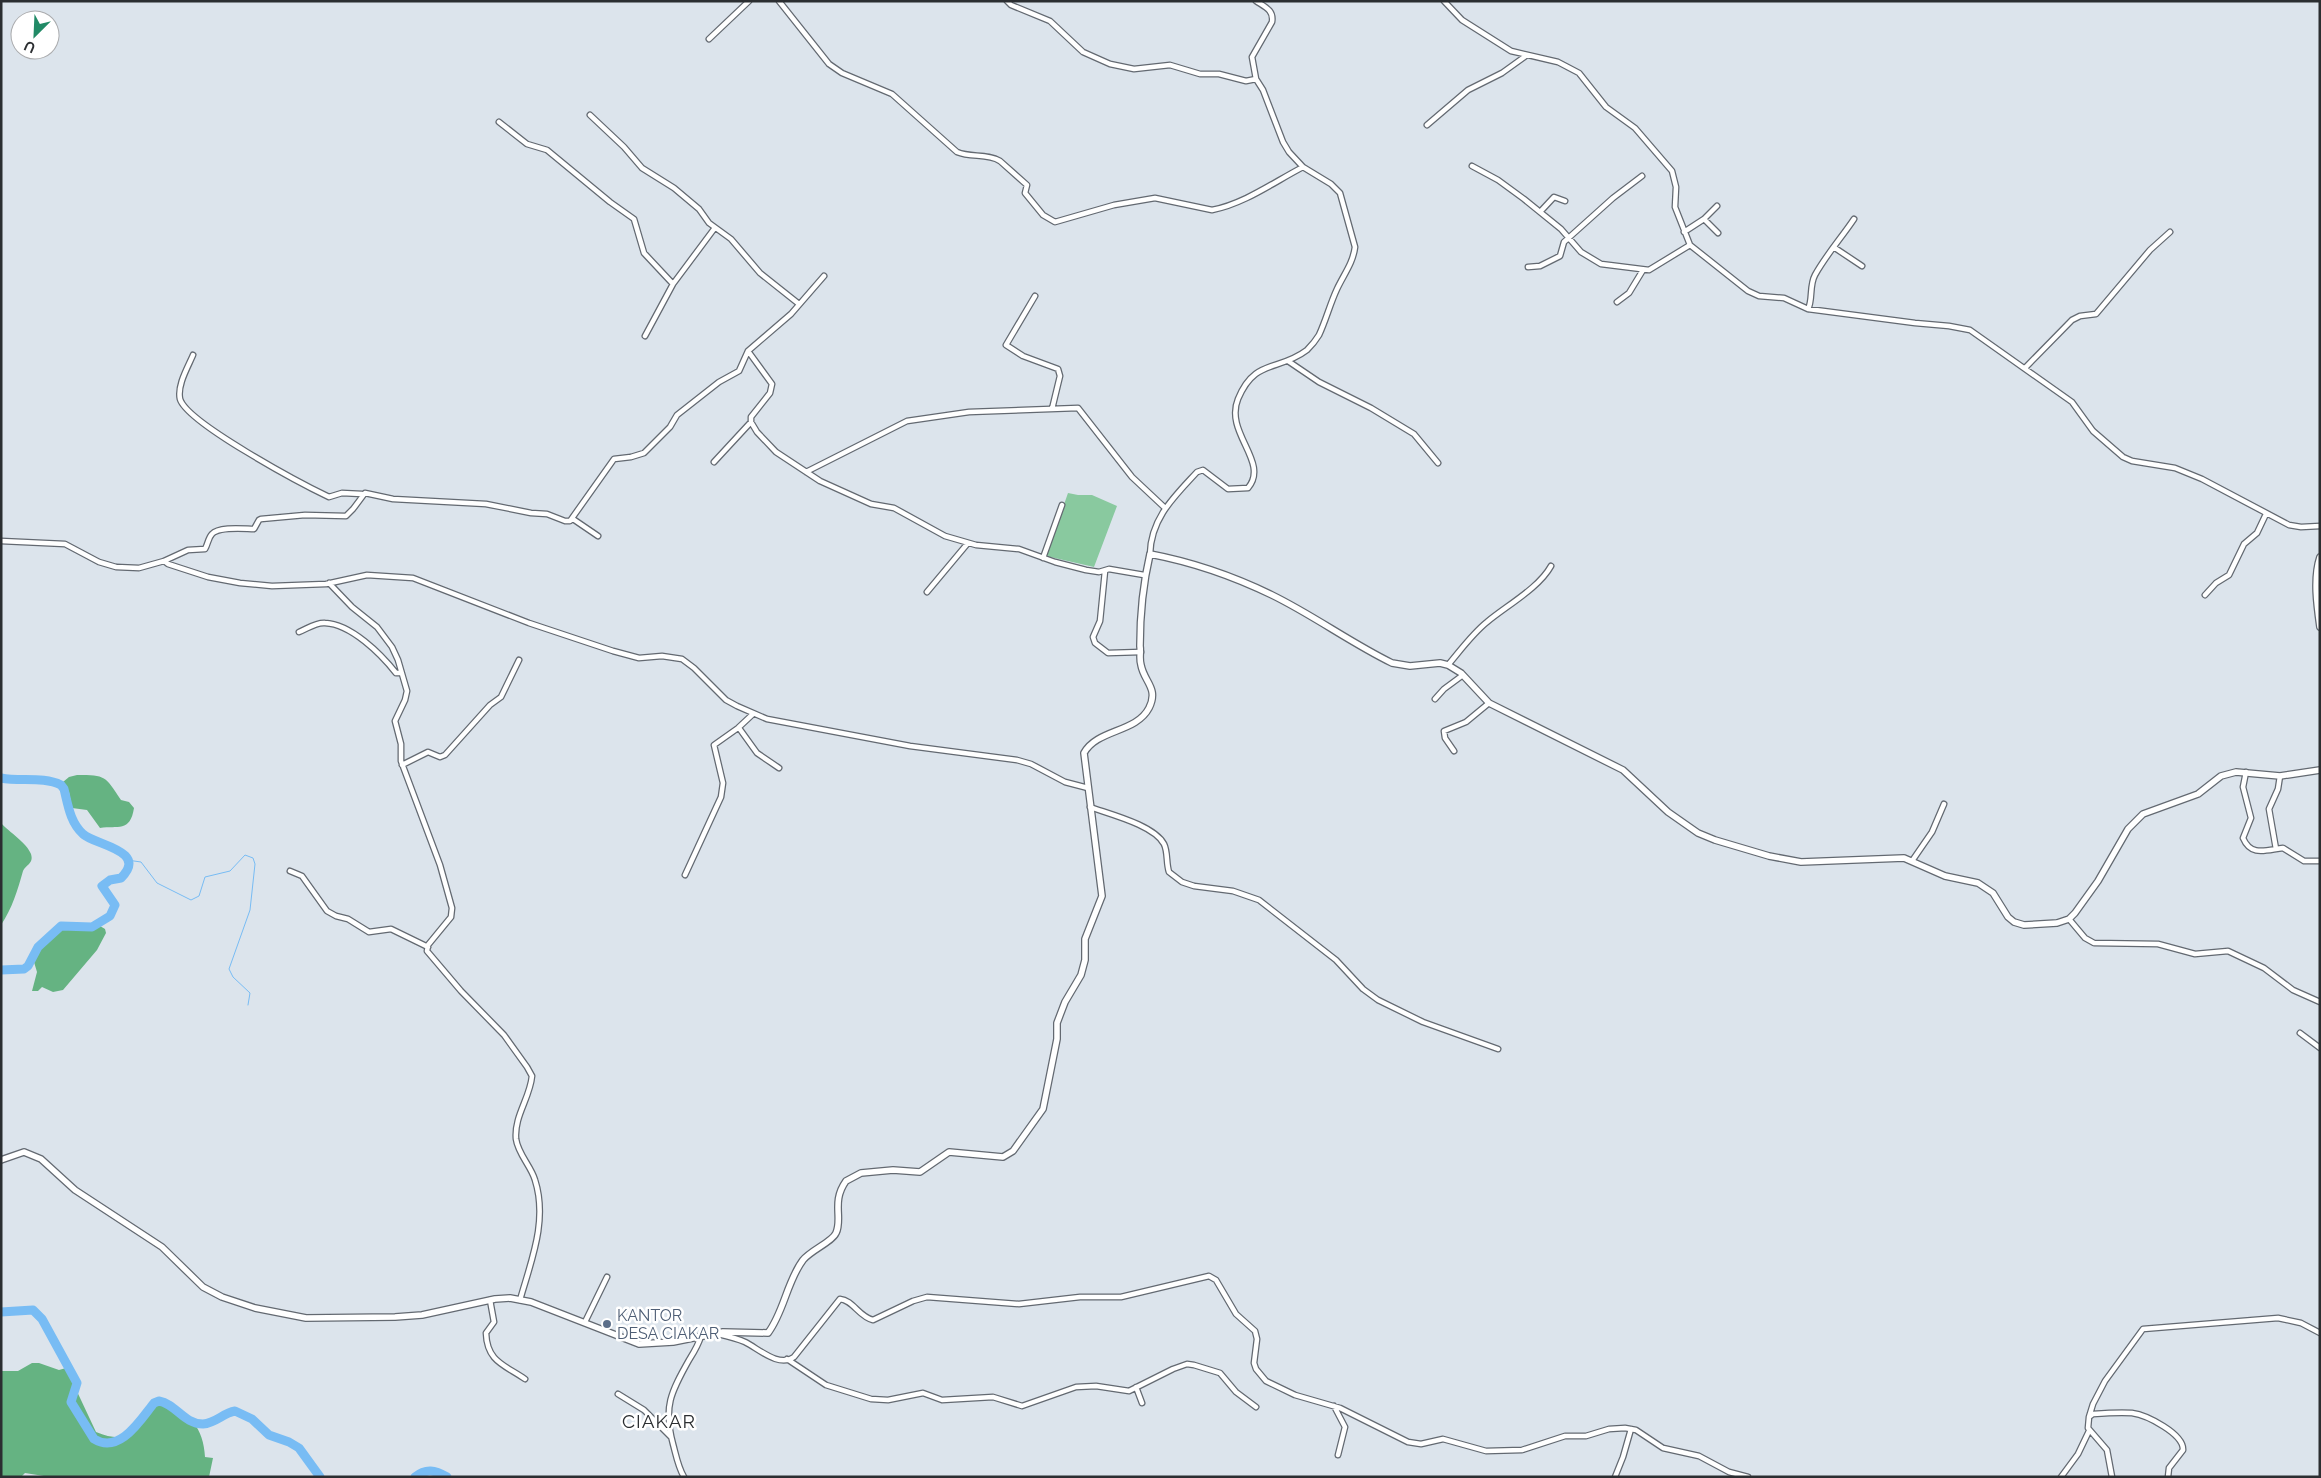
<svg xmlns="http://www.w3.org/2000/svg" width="2321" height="1478" font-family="Raleway,sans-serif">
<rect width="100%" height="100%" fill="#dce4ec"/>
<path fill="#89c99f" d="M1068,493L1078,495H1092L1117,506L1094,567L1046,556Z"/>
<path fill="#65b382" d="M77,775C106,775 105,776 121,800L129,802L134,808C130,833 118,825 100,828L87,810L72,808L69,792L63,782L69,777Z
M1,823C9,832 27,843 31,854C34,864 26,864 23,871C18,889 12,909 1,925Z
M100,926L105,929L106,933L97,950L63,990L53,992L42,987L38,991H32L37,972L34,962L36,948L41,939L61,927H74L87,931Z
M32,1363H39L59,1370L66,1368L96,1432C125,1444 139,1435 151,1407L163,1401C189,1411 204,1429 205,1457L213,1458L209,1477H50L25,1473L21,1477H1V1371H18Z"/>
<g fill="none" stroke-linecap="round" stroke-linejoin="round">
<path stroke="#78bcf4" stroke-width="1" d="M127,860L141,862L157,883L191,900L199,896L205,877L230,871L245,855L253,858L255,864L250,910L229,969L233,977L250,993L248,1005"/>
<path stroke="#78bcf4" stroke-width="9" d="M1,778C20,782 43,776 61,785L64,789C68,805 70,822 83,834C94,845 149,850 121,878L110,880L102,886L115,905L110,916L92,927L61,926L38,947L28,966L24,969L1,970
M1,1312L33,1310L42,1319L77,1383L71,1402L94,1439C120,1455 141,1419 154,1403L159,1401C176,1404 184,1424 203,1424C216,1423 223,1413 235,1411L252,1419L269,1435L289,1442L299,1448L320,1477
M415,1477C426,1468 435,1470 447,1477"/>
<defs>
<path id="minor" d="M779,1L829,64L842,73L892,94L957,152C971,158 987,153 1000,161L1027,185L1025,193L1043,215L1055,222L1114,205L1155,198L1212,210C1244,204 1274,182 1303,167
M1007,1L1011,5L1050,21L1083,52L1110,64L1134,69L1170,65L1200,74H1219L1246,81L1256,79
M1444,1L1462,20L1511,51L1558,62L1579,73L1606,107L1635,128L1672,171L1676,187L1675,207L1690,245L1748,291L1759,296L1784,298L1808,309L1915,323L1949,326L1970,330L2072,402L2093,431L2123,457L2132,461L2175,468L2202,479L2289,525L2301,527L2320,526
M709,39L749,1
M590,115L624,147L642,168L674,188L699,209L709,223L731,239L760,273L799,304
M499,122L527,144L547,150L610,202L634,219L644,253L673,284
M1427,125L1468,90L1502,73L1527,55
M1472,166L1498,180L1524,199L1561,229L1581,252L1601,264L1649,270L1690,245
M1540,212L1554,197L1565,201
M1704,219L1717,206
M1684,232L1704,219L1718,233
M1835,248L1862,266
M1528,267L1540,266L1560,256L1564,242L1613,198L1642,176
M1035,296L1006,345L1023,356L1058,369L1060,376L1052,409
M1617,302L1629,293L1643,270
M1808,309C1813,300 1809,286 1815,275C1826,255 1842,237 1854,219
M645,336L673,284L714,229
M748,351L772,384L770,393L751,417V422L757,432L776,452L820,481L871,504L894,508L945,536L976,545L1019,549L1055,562L1086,570L1099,572L1109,569L1144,575
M193,355C188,367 177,385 180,399C187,423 302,484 329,497L342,493L362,494
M1288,361L1319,382L1371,408L1414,434L1438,463
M2025,368L2072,320L2080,316L2096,314L2150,250L2170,232
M714,462L751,422
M806,472L907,421L969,412L1078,408L1132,477L1164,507
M573,519L598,536
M1,541L65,544L99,562L116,567L139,568L164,561L168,564L208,577L240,583L272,586L326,584L367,575L413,578L529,623L613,651L639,658L662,656L682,659L694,668L726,700L737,706L767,719L910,746L1017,760L1031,764L1065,782L1088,788
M1150,554C1151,518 1174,497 1197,472L1203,470L1228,489L1248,488C1270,462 1224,433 1238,399C1255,358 1278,372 1307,350C1311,346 1316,340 1319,335C1326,320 1330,304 1337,289C1344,274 1353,263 1355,247L1340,193L1331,184L1303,167L1289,152L1283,142L1263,90L1256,79L1252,57L1272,22C1274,10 1265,7 1256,1
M1043,558L1062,505
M164,561L188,550L205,549C208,544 208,538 212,534C219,526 245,529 254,529L259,520L261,519L305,515L346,516L353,509L365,493L393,499L486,504L531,513L547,514L565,521H570L614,459L631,457L644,453L670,427L677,415L719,382L739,371L748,351L791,314L824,276
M1105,571L1100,621L1093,637L1095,643L1108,653L1141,652
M329,583L352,607L377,627L392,647L398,660L407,691L405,700L395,721L401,744V761L440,865L452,908L451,917L428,945L427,951L461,991L504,1035L527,1067L532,1076C530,1098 514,1116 516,1139C518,1154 531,1166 535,1180C548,1221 531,1261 520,1300
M927,592L968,543
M2205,595L2216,583L2229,575L2244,544L2257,533L2266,514
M299,632C307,629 316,622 325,623C351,624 381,654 396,673H401
M1448,665C1460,651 1472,634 1487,622C1506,606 1539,588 1551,566
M1435,699L1444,689L1463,675
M739,728L757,753L779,768
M1454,751L1445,738L1444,731L1466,722L1489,703
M402,765L428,752L440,757L445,755L490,705L501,697L519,660
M2246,772L2243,787L2251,818L2243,838C2251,857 2266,850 2283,848L2304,861H2320
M1090,807C1109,814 1154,825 1164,844C1168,852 1166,863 1169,872L1182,882L1194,886L1233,891L1259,900L1336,960L1363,989L1378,1000L1423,1022L1498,1049
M2276,849L2269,809L2278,789L2280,776
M1912,861L1932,832L1944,804
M290,871L302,876L327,911L336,916L348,919L369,932L391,929L428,947
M685,875L721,797L723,783L714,745L738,728L753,714
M2069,919L2085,938L2094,943L2158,944L2195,954L2228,951L2264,968L2293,990L2320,1002
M2300,1033L2320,1048
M490,1300L494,1322L486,1333C487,1362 505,1365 525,1379
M585,1322L607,1277
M718,1334C727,1336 736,1338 745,1342C759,1349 779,1368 794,1357L840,1299C853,1300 859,1317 873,1320L913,1301L927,1297L1019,1304L1080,1297H1121L1209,1276L1216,1280L1236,1314L1255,1331L1257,1339L1254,1363L1256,1369L1266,1381L1295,1395L1340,1408L1408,1442L1421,1444L1443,1439L1486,1451L1522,1450L1565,1436H1586L1609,1429L1625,1428L1636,1430L1663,1448L1699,1456L1729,1472L1748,1477
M787,1359L826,1385L871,1399L888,1400L923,1393L942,1400L993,1397L1022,1406L1076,1387L1096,1386L1129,1391L1173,1369L1187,1364L1194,1365L1220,1373L1236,1392L1256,1407
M1136,1387L1142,1403
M618,1394L644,1410L671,1437
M1334,1406L1345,1427L1338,1455
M2089,1417L2093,1404L2105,1381L2143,1329L2278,1318L2301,1323L2320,1333
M684,1477C678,1467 676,1455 673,1444C663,1407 671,1392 689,1360C694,1352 698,1346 701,1336
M1615,1477L1623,1457L1631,1429
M2061,1477L2078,1454L2089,1431
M2112,1477L2107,1450L2088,1428L2089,1417L2093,1414C2106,1413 2120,1412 2132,1413C2147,1415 2184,1434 2183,1450L2169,1468L2168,1477"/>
<path id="tertiary" d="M2320,557C2313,578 2317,606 2320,627
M1,1160L24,1152L41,1159L75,1190L162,1247L203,1287L222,1297L255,1308L306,1318L395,1317L422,1315L495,1299L510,1298L531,1302L639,1344L673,1342L723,1332L768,1333C784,1312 787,1281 803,1260C811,1250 832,1242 836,1233C843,1218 831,1202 846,1181L861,1173L893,1170L920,1172L949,1152L1003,1157L1013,1151L1043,1109L1057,1039V1023L1065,1002L1081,975L1085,960V939L1102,896L1084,753C1097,729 1136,733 1149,708C1159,688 1144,682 1141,665C1139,659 1141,652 1140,646C1140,614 1143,584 1150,554C1192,562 1233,576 1272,595C1313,615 1351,643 1392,663L1410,666L1440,663L1448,665L1461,673L1489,703L1623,770L1668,812L1698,833L1715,840L1769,856L1801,862L1904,858L1945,876L1978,883L1993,893L2008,917L2014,922L2024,925L2057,923L2069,919L2075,913L2098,881L2128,829L2143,814L2198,794L2221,776L2236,772L2280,776L2320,770"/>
</defs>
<use href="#minor" stroke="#636971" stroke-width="7"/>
<use href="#tertiary" stroke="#636971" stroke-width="8"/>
<use href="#minor" stroke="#fff" stroke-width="4.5"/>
<use href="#tertiary" stroke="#fff" stroke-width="5.5"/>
</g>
<circle fill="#5c6f8a" stroke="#fff" stroke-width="2" cx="607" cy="1324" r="5"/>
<g text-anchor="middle" stroke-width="5" stroke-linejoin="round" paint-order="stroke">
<g font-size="16" fill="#4e5e75" stroke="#fff" text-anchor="start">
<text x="617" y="1321">KANTOR<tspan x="617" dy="18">DESA CIAKAR</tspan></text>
</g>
<g font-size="19" letter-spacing="1" fill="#2b2e31" stroke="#fff">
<text x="659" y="1428">CIAKAR</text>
</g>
</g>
<rect width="2321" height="1478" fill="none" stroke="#2b2e31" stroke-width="5"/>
<g transform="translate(35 35) rotate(204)"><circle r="24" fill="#ffffff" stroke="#aaabad"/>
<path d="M0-4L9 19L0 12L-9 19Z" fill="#218a66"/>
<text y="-8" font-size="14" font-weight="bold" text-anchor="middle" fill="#2b2e31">U</text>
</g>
</svg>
